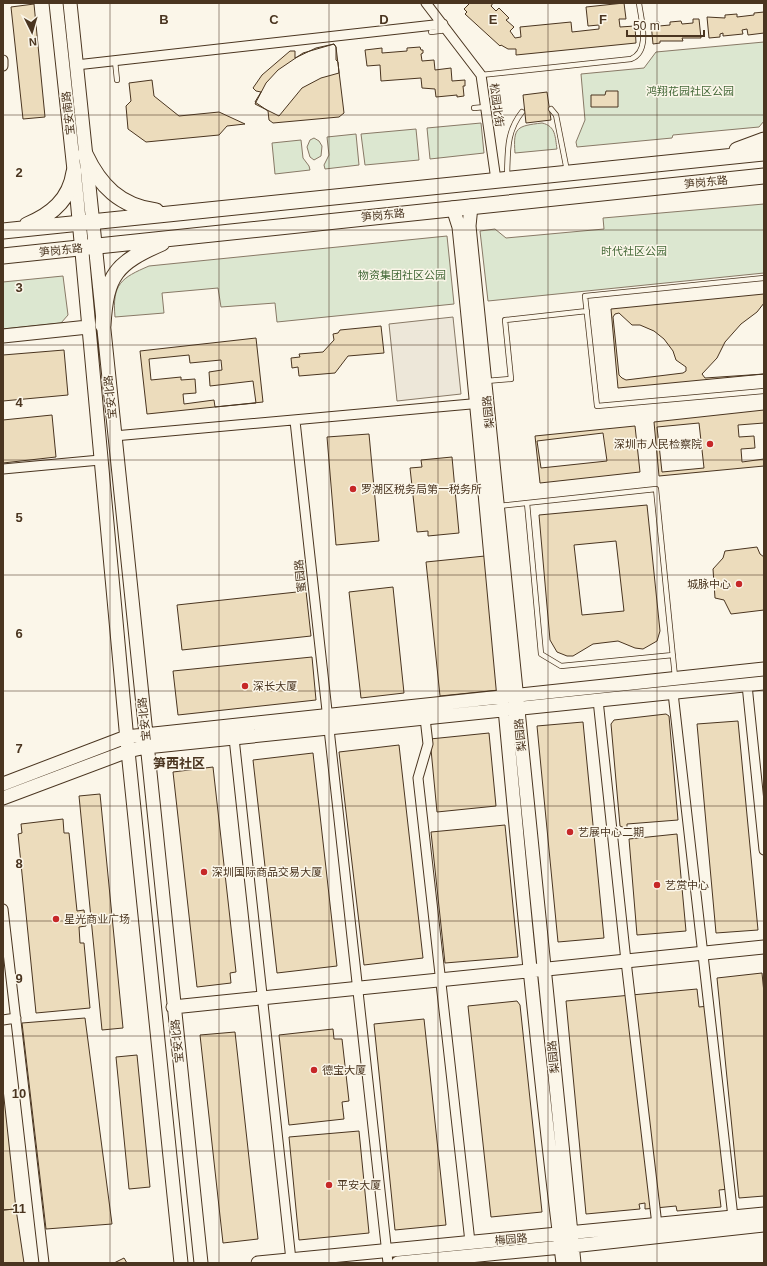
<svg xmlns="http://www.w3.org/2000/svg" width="767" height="1266" font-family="Helvetica,'Noto Sans SC',sans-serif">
<rect width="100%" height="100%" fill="#fbf6e9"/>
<path fill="#dce7d0" stroke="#887966" d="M764,42V121L759,127L673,135L672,138L577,147L576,142L585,120L581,74L644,68L656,52Z
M481,123L484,153L430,159L427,128Z
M542,123C556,126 555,137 557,149L515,153C513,127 517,126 542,123Z
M416,129L419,160L365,165L361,134Z
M356,134L359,165L325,169L324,165L329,155L327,137Z
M314,138L319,141L322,146L321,156L314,160L310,157L307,147L310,140Z
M301,140L303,158L309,166L310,170L275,174L272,143Z
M764,204V273L488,301L480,231L495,229L506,238L604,229L603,218Z
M447,236L454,304L277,322L275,303L221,307L218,288L162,293L164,313L115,317C112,284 121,278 149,266Z
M63,276L68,315L61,323L3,329V282Z"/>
<path fill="#ede7d9" stroke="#887966" d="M453,317L461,394L397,401L389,324Z"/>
<path fill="#ecdcbc" stroke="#4a3520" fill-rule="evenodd" d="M470,3H493L491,6L496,11L499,8L509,18L506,20L514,27L510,31L515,38L521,37L520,27L571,22L572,32L599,29V25L588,26L586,7L624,3L626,19H619L620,27L635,26L636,43L516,55V49H508L501,45L500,46L465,14L467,12L464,9Z
M34,4L45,117L23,119L11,7Z
M764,12V33L748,35L747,29L742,30L743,34L723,36V33L720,34V37L709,38L707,17L725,18V15L737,14V17L754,15V13Z
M693,19H699L701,38H682L683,41H660V43L653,44L651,23L659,22V26L670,25V22L681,21L682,24L693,23Z
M334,44L336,47V60L338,62L339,73L321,78L302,88L279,116L255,104L266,83L278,70L303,53Z
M334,44L336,47L344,113L339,117L273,123L269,120L268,111L255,102L261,92L256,91L253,88L262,75L290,51H295V58L316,48Z
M420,47L421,50H423V53L421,54L422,61L434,60L435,70L451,68L452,81L465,80V86H463L464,96L457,97V95L436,97L435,89L422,88L421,78L381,81L380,65L367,66L365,50L382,48V53L407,51V48Z
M152,80L154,96L179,116L219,112L245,124L227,126L219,135L146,142L128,129L126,106L131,101L129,83Z
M606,91H618V107H591V95H605Z
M547,92L551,120L526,123L523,95Z
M764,294V374L618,388L611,309Z
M764,303V374L705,378L702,374L717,358L725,342L741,324L757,312Z
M619,313L632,325H640L654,331L664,339L673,351L676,360L686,367V371L683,373L626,380L622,378L619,375L613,317L615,314Z
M381,326L384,353L348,356L335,373L299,376L298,367L292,368L291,358L300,357L299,354L323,352L334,340L333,334L338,333L340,330Z
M256,338L263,402L147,414L140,351Z
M64,350L68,395L3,401V355Z
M189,355L190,363L221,360L222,370L209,372L210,386L253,381L256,403L215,407L214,400L184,404L183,394L196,393L195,379L181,380V377L151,380L149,359Z
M764,410V466L659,476L654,422Z
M52,415L56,457L3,463V420Z
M699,423L704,468L662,472L657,427Z
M764,423V459L742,462L741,449L755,448L754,436L739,437L738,425Z
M635,426L640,472L540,483L535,436Z
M603,433L607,461L541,468L537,441Z
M369,434L379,541L336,545L327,437Z
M452,457L459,533L428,536V531L417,532L410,468L422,467L421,460Z
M647,505L660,631L657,641L643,649L635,648L618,641L593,644L573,656H567L557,652L550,640L539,515ZM616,541L624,611L582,615L574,545Z
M757,547L760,554L764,557V610L731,614L724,600L715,598L713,569L723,558L725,551Z
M485,556L499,690L440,696L426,562Z
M393,587L404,693L361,698L349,592Z
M306,591L311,636L182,650L177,605Z
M312,657L316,700L178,715L173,671Z
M666,714L669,716L678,820L627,824V829L620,826L611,724L614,720Z
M738,721L758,930L716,933L697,724Z
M583,722L604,938L558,942L537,726Z
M489,733L496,806L437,812L430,739Z
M399,745L423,958L364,965L339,752Z
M313,753L337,966L277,973L253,760Z
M213,767L236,972L230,973L231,983L197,987L173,772Z
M100,794L123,1028L102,1030L79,796Z
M63,819L64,833H69L77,911L84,910L86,926L79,927L80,943H84L90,1008L36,1013L18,834L22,833L21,824Z
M505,825L518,957L445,963L431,832Z
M677,834L686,931L637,935L629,839Z
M762,973L764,993V1196L739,1198L717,978Z
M697,989L699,1007L709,1006L729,1189L719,1190L721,1207L677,1211L676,1206L645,1209V1203L639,1204L640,1209L586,1214L566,1001Z
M517,1001L520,1005L542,1212L491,1217L468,1006Z
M85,1018L112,1224L46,1229L22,1023Z
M424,1019L446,1225L395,1230L374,1024Z
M333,1029L334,1039H342L349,1101L342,1102L344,1119L289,1125L279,1035Z
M235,1032L258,1239L223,1243L200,1035Z
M137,1055L150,1187L129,1189L116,1057Z
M3,1089L16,1209L3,1210Z
M359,1131L369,1233L299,1240L289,1137Z
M16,1209L24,1263H3V1210Z
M124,1258L127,1263H114Z"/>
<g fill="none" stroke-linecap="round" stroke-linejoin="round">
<defs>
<path id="lane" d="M431,32L447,30
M115,61L117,80
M481,75L631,59C651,51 641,20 639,3
M474,108L485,107
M551,109L556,115L567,171
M507,176C508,152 506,132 522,112
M764,278L585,296L597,406L764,391
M486,381L511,379L505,320L587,311
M527,503L541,654L561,666L673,655
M499,506L656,489L675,677"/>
<path id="street" d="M426,3L481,75L496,180
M3,60V66
M76,65L443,24
M295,421L388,1263
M114,436L482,403
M3,469L100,460
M747,685L764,850
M673,693L733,1217
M598,700L626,961L657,1225
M425,718L428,744L418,778L470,1242
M234,738L291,1260
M3,909L44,1263
M3,1020L16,1018"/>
<path id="secondary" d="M56,3L77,198L128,751L181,1263
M70,3L201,1263
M471,206L469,226L574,1263
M453,208L459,227C495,572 520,919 563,1263
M3,336L88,327
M3,784L126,737L764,669
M3,798L128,751L146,747L764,683
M173,1007L764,947
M258,1263L764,1214
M398,1263L572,1246L764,1225"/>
<path id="primary" d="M737,150L764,140
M85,154C100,186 120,206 156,211
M27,225C51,215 70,200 74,172
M3,231L764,153
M3,256L764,176
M103,325C106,275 116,263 162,243"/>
</defs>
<use href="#lane" stroke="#4a3520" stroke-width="6"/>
<use href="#street" stroke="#4a3520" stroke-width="11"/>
<use href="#secondary" stroke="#4a3520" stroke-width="15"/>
<use href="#primary" stroke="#4a3520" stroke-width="17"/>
<use href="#lane" stroke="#fbf6e9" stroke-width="4.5"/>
<use href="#street" stroke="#fbf6e9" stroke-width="9"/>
<use href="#secondary" stroke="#fbf6e9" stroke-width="13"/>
<use href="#primary" stroke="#fbf6e9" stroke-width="15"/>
</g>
<path fill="none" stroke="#4a3520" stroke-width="1" stroke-opacity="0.55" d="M110,3V1263M219,3V1263M329,3V1263M438,3V1263M548,3V1263M657,3V1263M3,115H764M3,230H764M3,345H764M3,460H764M3,575H764M3,691H764M3,806H764M3,921H764M3,1036H764M3,1151H764"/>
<g fill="#c62828" stroke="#fbf6e9" stroke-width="1.5">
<circle cx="710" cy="444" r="4"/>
<circle cx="353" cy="489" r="4"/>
<circle cx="739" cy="584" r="4"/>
<circle cx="245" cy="686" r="4"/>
<circle cx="570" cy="832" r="4"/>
<circle cx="204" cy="872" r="4"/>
<circle cx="657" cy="885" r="4"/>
<circle cx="56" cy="919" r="4"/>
<circle cx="314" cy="1070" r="4"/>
<circle cx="329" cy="1185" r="4"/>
</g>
<g text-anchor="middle" stroke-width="3" stroke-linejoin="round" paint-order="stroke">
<g font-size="11" fill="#436837" stroke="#fbf6e9">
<text x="690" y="95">鸿翔花园社区公园</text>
<text x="634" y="255">时代社区公园</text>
<text x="402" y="279">物资集团社区公园</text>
</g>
<g font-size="11" fill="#4a3520" stroke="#fbf6e9">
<text transform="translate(497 105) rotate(82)" y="4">松园北街</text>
<text transform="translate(68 113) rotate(-96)" y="4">宝安南路</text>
<text transform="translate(706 182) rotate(-6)" y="4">笋岗东路</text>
<text transform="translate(383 215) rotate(-6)" y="4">笋岗东路</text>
<text transform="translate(61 250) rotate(-6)" y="4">笋岗东路</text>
<text transform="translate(110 397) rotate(-96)" y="4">宝安北路</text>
<text transform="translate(488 412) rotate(-96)" y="4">梨园路</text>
<text transform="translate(300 576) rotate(-96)" y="4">蜜园路</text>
<text transform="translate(144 719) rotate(-96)" y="4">宝安北路</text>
<text transform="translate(520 735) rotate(-96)" y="4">梨园路</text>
<text transform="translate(177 1041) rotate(-96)" y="4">宝安北路</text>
<text transform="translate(553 1057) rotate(-96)" y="4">梨园路</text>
<text transform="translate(511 1239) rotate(-5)" y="4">梅园路</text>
</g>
<g font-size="11" fill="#4a3520" stroke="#fbf6e9" text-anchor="start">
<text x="702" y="448" text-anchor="end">深圳市人民检察院</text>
<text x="361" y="493">罗湖区税务局第一税务所</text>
<text x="731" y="588" text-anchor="end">城脉中心</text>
<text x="253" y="690">深长大厦</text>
<text x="578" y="836">艺展中心二期</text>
<text x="212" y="876">深圳国际商品交易大厦</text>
<text x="665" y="889">艺赏中心</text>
<text x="64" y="923">星光商业广场</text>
<text x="322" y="1074">德宝大厦</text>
<text x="337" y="1189">平安大厦</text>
</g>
<g font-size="13" font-weight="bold" fill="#4a3520" stroke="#fbf6e9">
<text x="179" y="768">笋西社区</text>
</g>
</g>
<g font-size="13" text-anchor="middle" font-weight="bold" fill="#4a3520" stroke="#fbf6e9" stroke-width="3" stroke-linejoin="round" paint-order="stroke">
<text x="164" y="24">B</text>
<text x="274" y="24">C</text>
<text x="384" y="24">D</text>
<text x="493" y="24">E</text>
<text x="603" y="24">F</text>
<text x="19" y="177">2</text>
<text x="19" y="292">3</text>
<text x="19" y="407">4</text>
<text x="19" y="522">5</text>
<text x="19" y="638">6</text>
<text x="19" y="753">7</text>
<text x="19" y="868">8</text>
<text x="19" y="983">9</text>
<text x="19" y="1098">10</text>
<text x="19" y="1213">11</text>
</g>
<rect width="767" height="1266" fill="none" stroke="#4a3520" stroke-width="8"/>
<g transform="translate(32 32) rotate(175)" stroke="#fbf6e9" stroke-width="3" paint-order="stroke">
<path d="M0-3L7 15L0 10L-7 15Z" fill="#4a3520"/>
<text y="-6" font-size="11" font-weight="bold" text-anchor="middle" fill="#4a3520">N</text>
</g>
<path d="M627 30v6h77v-6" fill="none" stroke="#4a3520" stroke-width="2"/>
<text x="633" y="30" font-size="12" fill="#4a3520" stroke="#fbf6e9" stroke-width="3" paint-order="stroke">50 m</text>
</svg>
